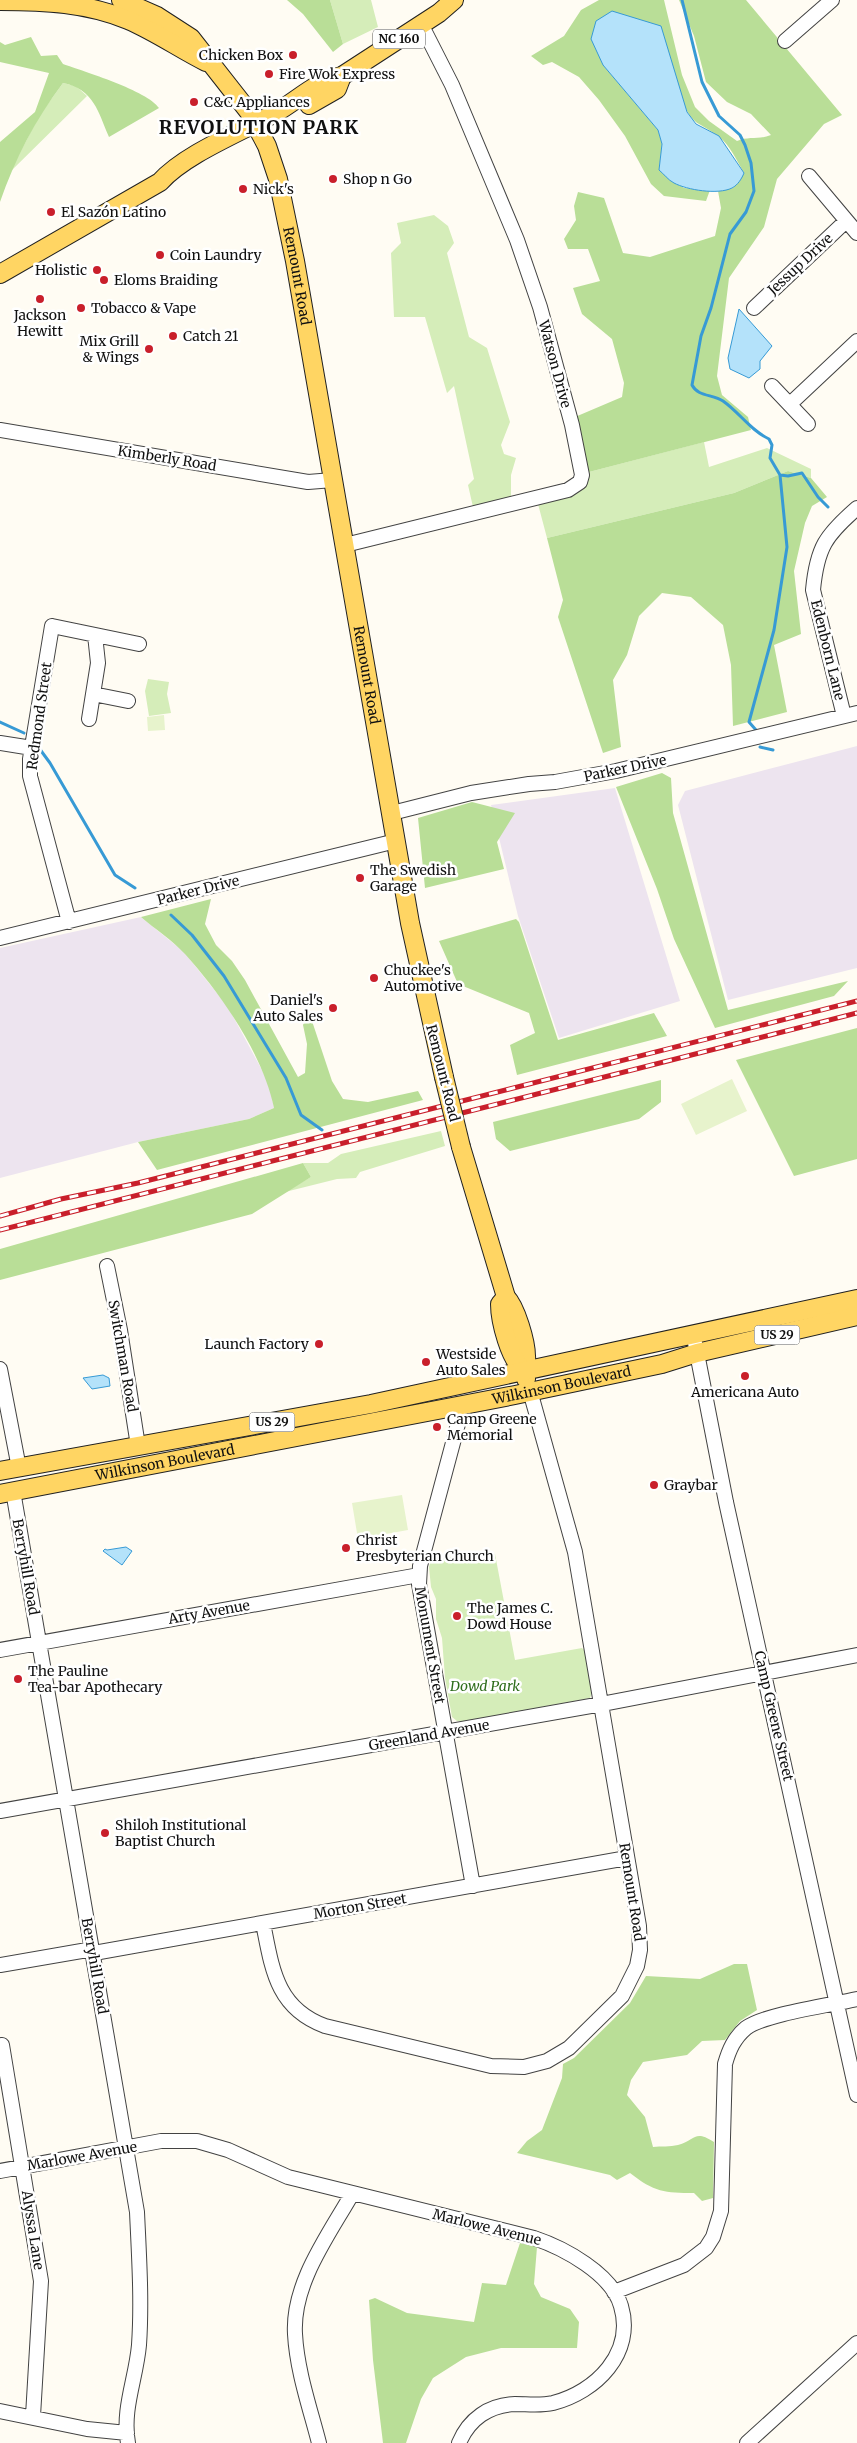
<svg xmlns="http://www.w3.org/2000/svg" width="857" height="2443" font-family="Merriweather,serif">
<rect width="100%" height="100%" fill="#fffcf3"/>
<path fill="#ede4ef" d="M857,746V968L728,1000L678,805L685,791Z
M615,788L680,1001L559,1038L518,916L491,805Z
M141,917L184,952L228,1007L269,1083L274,1108L249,1119L138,1142L0,1178V948Z"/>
<path fill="#d5edb9" d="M330,0H371L378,27L343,44Z
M63,83L76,86L87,96L10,172L39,116Z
M434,215L448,226L454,243L447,253L469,337L487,348L510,422L501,445L504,454L516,458L511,475V497L473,507L468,485L474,479L454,386L447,393L425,317H394L391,253L401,243L397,223Z
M704,442L709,467L767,448L811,469V478L788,471L734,493L547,538L538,504L584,486L589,472Z
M148,679L169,682L167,694L171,713L149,716L145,691Z
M441,1131L445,1146L360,1172L356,1178L337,1179L285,1192L311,1177L303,1163H328L341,1154Z
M489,1551L495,1554L515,1660L582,1648L586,1652L592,1693L590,1698L466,1721H457L452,1717L445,1678L442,1638L436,1619V1599L431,1587L429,1567L431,1560Z"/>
<path fill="#b9de97" d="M287,0H330L343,44L333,52L303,14Z
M599,0H664L682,75L695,107L709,121L737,141C749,136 759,140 771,135L751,114L727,102L706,82L694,36L679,0H746L842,115L824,124L777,179L764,227L729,278L717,376L722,395L748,417L751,430L589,472L575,417L622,397L624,383L612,339L582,314L573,288L600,281L588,249H568L564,239L576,220L574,206L578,192L604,198L623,253L650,257L715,236L721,208L718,191L733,188L744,173C737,161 730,145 719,137C698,120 693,128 681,98L603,65L658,130L662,144L659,170L684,188L710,190L706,201L664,196L651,184L625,136L599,100L579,77L552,62L543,65L531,56L564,36L581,10Z
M31,37L41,56L57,55L63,64C83,71 148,91 159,108L109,137C98,112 94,89 63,83C35,120 15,159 0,202V142L35,112L49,73L0,62V42L5,45Z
M788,471L811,478L827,497L812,506L805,523L794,571L801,634L774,645L787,712L733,726L731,665L723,625L691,597L662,593L639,616L627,655L613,680L621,747L603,753L558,617L563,600L547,538L734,493Z
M662,773L671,778L673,813L728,1010L848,981L834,996L715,1028L674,939L657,889L616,787Z
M472,802L515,813L497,842L504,869L425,888L418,818Z
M211,899L205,924L216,945L232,961L245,980L298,1077L305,1073L307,1044L303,1025L309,1012L332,1081L343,1099L368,1102L418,1091L423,1100L157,1170L138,1142L249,1119L274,1108C263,1054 221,994 185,954C172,940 155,929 141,917Z
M516,919L519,922L558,1040L654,1013L667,1036L517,1075L510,1045L535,1033L529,1013L458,984L439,941Z
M857,1028V1159L794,1176L736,1060Z
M661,1080V1102L639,1119L510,1151L496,1139L493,1122Z
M303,1163L311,1177L252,1214L0,1280V1249Z
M734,1964H747L757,2010L740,2021L725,2040L702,2041L687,2055L643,2062L631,2080L627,2095L645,2117L653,2147C661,2146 670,2147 678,2145C696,2140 694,2129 714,2142L713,2198L702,2201L694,2193C665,2193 654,2192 630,2173L617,2180L610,2175L517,2153L527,2141L542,2130L562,2078L563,2064L574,2058L630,2003L646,1976L700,1979Z
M520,2243L537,2247L534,2284L541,2297L570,2309L579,2322L577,2348H501L466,2357L433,2378L421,2399L406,2443H383L373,2360L369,2300L375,2298L407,2313L474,2322L482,2283L506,2285Z"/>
<path fill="#e7f3cc" d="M164,715L165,730L148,731L147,717Z
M732,1079L747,1111L696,1135L681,1104Z
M402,1495L408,1530L358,1539L352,1503Z"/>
<path fill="#b4e2fa" stroke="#379ad5" d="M612,11L661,26L687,112L696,124L719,136L744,173C742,178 738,185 732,188C718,195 687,190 674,183C668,180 664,174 659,170L662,144L658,130L603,65L591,39L596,21Z
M739,309L772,346L760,361V369L749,378L730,369L728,358Z
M103,1375L109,1378L110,1386L92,1389L83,1378Z
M126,1547L132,1551L122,1565L103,1551L105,1549L107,1550Z"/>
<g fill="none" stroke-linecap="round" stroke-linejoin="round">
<path stroke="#379ad5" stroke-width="3" d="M682,0L702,82L719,116L740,135L745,145L751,163L754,191L746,212L730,234L711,308L701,336L692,385C698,397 713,394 723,401C740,413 750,430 769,439L772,445L770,458L780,475L787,547L774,630L749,722L756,730
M780,475L788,476L802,473L818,497L828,507
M0,722L24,733
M760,747L773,750
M39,748L50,763L115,875L135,888
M171,915L192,935L224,976L286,1078L301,1115L322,1130"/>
<defs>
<path id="minor" d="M785,41L832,0
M809,176L857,233
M754,308L846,221
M772,386L808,424
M790,404L857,341
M0,430L308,482L333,480
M345,545L568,490L580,482L582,475L572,425L540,307L517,240L452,85L421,24
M93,694L128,701
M844,716L813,590C817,547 826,535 857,508
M89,719L98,663L95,635
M0,743L32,748
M392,813L471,793L529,784L555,782L616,771L857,713
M69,922L30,776V759L52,626L139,644
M0,938L396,841
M107,1266L120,1330L138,1446
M695,1343L726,1502L857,2095
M0,1369L19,1468
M457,1407L458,1424L420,1566L419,1584L473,1886
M13,1491L137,2212C139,2256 142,2301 139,2345C136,2379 122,2409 128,2443
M0,1650L419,1575
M0,1811L602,1704L857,1655
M263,1923C272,1968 276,2008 325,2026L491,2066L524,2067L547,2061L569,2048L622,1996L637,1966L640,1950L639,1926L575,1552L530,1391
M94,1953L627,1858
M0,1965L93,1949
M2,2045L41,2281L33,2416
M0,2171L161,2141H197L228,2150L288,2177L534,2238C564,2248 612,2274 621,2306C635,2353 596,2392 553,2403C540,2406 527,2404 515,2404C489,2405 469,2419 459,2443
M614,2292L684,2265L706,2248L713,2237L721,2211L725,2064C729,2050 734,2038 746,2028C765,2014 831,2005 857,1999
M0,2411L87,2429L127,2433
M319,2443C310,2408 297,2371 295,2334C292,2284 328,2236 352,2194
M747,2443L857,2343"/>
<g id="major">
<path id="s1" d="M121,0L157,16L191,38L249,112L267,146L278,179L295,261L410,923L444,1077"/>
<path d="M0,1C44,1 87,3 128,20C156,32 180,49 206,62"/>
<path d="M309,105L337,89L342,76"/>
<path d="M0,274L160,182C185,154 241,132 275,113C297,101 317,80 342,76L439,13L454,0"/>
<path d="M461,1147L506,1297C516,1307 526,1342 526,1356C527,1365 524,1370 526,1379"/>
<path d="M506,1297L500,1304C500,1321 510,1361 524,1370"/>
<path d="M0,1471L371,1404L857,1299"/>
<path id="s2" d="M0,1494L515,1395L662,1364L697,1353L857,1316"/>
</g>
</defs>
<use href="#minor" stroke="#434343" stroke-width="16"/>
<use href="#major" stroke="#212121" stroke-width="20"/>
<use href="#minor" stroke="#fff" stroke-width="14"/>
<use href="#major" stroke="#ffd563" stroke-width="18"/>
<defs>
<path id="rail" d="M0,1216L61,1199L138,1183L857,1001
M0,1230L857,1013"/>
</defs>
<use href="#rail" stroke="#c91f2b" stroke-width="5"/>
<use href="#rail" stroke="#fff" stroke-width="3" stroke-dasharray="9" stroke-linecap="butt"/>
<defs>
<path id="major-bridge" d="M444,1077L461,1147"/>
</defs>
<use href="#major-bridge" stroke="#212121" stroke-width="20" stroke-linecap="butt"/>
<use href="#major-bridge" stroke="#ffd563" stroke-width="18"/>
</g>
<g fill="#c91f2b" stroke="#fff" stroke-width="2">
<circle cx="293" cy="55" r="5"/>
<circle cx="269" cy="74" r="5"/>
<circle cx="194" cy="102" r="5"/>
<circle cx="333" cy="179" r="5"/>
<circle cx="243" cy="189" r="5"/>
<circle cx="51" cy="212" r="5"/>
<circle cx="160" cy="255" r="5"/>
<circle cx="97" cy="270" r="5"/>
<circle cx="104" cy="280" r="5"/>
<circle cx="40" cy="299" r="5"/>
<circle cx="81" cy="308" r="5"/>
<circle cx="173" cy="336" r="5"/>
<circle cx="149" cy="349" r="5"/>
<circle cx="360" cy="878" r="5"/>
<circle cx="374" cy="978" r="5"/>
<circle cx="333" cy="1008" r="5"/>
<circle cx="319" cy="1344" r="5"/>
<circle cx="426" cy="1362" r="5"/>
<circle cx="745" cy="1376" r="5"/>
<circle cx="437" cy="1427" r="5"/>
<circle cx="654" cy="1485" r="5"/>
<circle cx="346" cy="1548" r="5"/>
<circle cx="457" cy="1616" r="5"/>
<circle cx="18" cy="1679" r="5"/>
<circle cx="105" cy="1833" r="5"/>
</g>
<g text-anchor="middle" stroke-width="5" stroke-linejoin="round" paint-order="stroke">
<g fill="#fff" stroke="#585858" stroke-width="1">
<rect x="373" y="29.5" width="52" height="19" rx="4"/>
<rect x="754.5" y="1325.5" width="45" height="19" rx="4"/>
<rect x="249.5" y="1412.5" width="45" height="19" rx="4"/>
</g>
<g font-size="12" font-weight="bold" fill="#101010">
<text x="399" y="43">NC 160</text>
<text x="777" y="1339">US 29</text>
<text x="272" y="1426">US 29</text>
</g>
<g font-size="14" fill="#101010" stroke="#fff" text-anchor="start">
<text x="283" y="60" text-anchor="end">Chicken Box</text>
<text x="279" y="79">Fire Wok Express</text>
<text x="204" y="107">C&amp;C Appliances</text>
<text x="343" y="184">Shop n Go</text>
<text x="253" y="194">Nick's</text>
<text x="61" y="217">El Sazón Latino</text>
<text x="170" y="260">Coin Laundry</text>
<text x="87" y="275" text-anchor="end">Holistic</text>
<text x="114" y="285">Eloms Braiding</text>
<text x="91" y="313">Tobacco &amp; Vape</text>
<text x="40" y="320" text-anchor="middle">Jackson<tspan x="40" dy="16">Hewitt</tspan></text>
<text x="183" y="341">Catch 21</text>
<text x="139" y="346" text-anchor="end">Mix Grill<tspan x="139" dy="16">&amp; Wings</tspan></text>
<text x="370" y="875">The Swedish<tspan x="370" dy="16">Garage</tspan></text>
<text x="384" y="975">Chuckee's<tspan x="384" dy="16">Automotive</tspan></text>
<text x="323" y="1005" text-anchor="end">Daniel's<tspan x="323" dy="16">Auto Sales</tspan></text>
<text x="309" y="1349" text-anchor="end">Launch Factory</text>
<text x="436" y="1359">Westside<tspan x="436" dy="16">Auto Sales</tspan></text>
<text x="745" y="1397" text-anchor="middle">Americana Auto</text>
<text x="447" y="1424">Camp Greene<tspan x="447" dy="16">Memorial</tspan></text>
<text x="664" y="1490">Graybar</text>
<text x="356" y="1545">Christ<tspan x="356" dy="16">Presbyterian Church</tspan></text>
<text x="467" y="1613">The James C.<tspan x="467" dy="16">Dowd House</tspan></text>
<text x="28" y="1676">The Pauline<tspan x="28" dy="16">Tea-bar Apothecary</tspan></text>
<text x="115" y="1830">Shiloh Institutional<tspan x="115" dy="16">Baptist Church</tspan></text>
</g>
<g font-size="14" fill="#101010" stroke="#fff">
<text transform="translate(800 264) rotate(-43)" y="5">Jessup Drive</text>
<text dy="5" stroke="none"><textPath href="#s1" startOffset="346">Remount Road</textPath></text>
<text transform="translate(555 364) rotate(75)" y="5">Watson Drive</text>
<text transform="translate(167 458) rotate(9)" y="5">Kimberly Road</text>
<text transform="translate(828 650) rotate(76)" y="5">Edenborn Lane</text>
<text dy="5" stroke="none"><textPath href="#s1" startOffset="751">Remount Road</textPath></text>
<text transform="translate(39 716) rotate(-82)" y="5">Redmond Street</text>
<text transform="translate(625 768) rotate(-12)" y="5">Parker Drive</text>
<text transform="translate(198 890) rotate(-14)" y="5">Parker Drive</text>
<text transform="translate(443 1073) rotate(76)" y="5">Remount Road</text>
<text transform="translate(123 1356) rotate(80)" y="5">Switchman Road</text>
<text dy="5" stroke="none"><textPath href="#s2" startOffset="572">Wilkinson Boulevard</textPath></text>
<text dy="5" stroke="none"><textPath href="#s2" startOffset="168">Wilkinson Boulevard</textPath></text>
<text transform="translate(26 1567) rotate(80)" y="5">Berryhill Road</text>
<text transform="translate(209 1612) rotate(-10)" y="5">Arty Avenue</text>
<text transform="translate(430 1645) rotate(80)" y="5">Monument Street</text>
<text transform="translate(774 1716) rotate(77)" y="5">Camp Greene Street</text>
<text transform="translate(429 1735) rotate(-10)" y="5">Greenland Avenue</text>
<text transform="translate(632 1892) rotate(81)" y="5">Remount Road</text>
<text transform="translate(360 1906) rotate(-10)" y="5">Morton Street</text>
<text transform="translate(95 1966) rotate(80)" y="5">Berryhill Road</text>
<text transform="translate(82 2156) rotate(-10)" y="5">Marlowe Avenue</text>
<text transform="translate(487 2227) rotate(14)" y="5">Marlowe Avenue</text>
<text transform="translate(33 2230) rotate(81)" y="5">Alyssa Lane</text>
</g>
<g font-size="14" font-style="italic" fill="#2e6d1b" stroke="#fff">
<text x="485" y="1691">Dowd Park</text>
</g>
<g font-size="19" font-weight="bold" letter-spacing="1" fill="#101010" stroke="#fff">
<text x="259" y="134">REVOLUTION PARK</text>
</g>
</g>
</svg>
